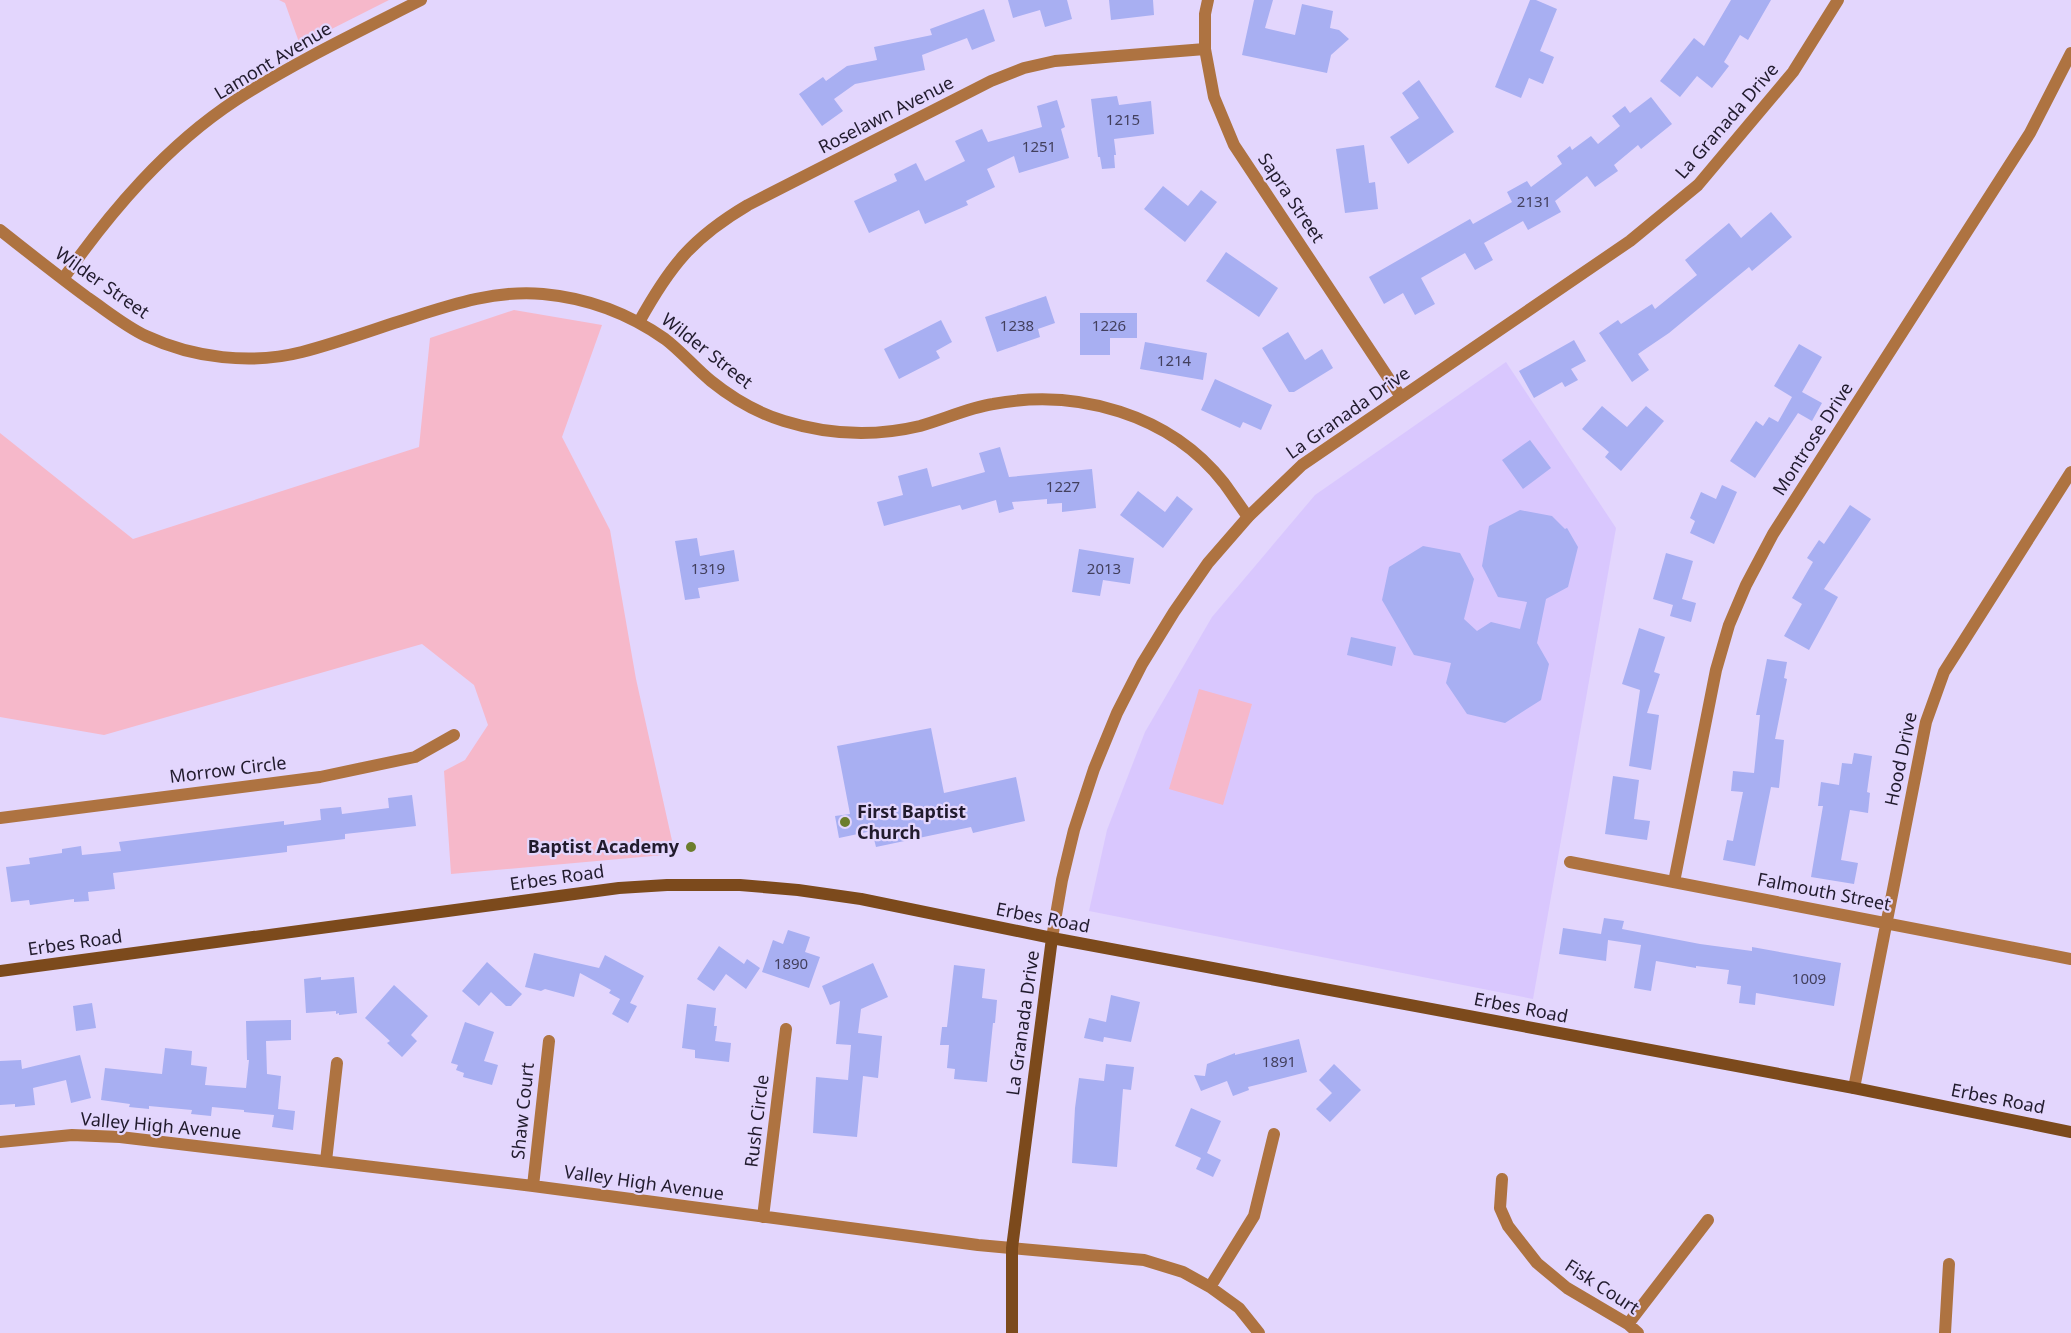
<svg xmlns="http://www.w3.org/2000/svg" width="2071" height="1333" font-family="'Noto Sans',sans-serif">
<rect width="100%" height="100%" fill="#e3d6fd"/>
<path fill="#d9c7fe" d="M1506,362L1616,528L1533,999L1089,911L1107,830L1145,732L1212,617L1315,495Z"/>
<path fill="#f6b8ca" d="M279,0H389L300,45L285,3Z
M514,310L602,325L562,437L610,530L636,679L675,854L451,874L444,771L465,760L488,725L474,685L422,644L104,735L0,717V433L133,539L419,447L430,338Z
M1199,689L1252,704L1223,805L1169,789Z"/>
<path fill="#a8aff2" d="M1008,0H1067L1072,19L1045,27L1040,10L1013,18Z
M1109,0H1153L1154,15L1111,20Z
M1254,0H1273L1265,28L1295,35L1302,4L1333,11L1330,28L1339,30L1349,39L1331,55L1327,73L1242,55Z
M1530,0H1536L1557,9L1540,51L1554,57L1543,84L1529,78L1521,98L1495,87Z
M1731,0H1771L1748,40L1740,35L1724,62L1729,66L1712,88L1697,76L1680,97L1660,81L1694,38L1704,46Z
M984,9L995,41L972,50L967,38L922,55L925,70L855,84L834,99L843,111L822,126L799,94L823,77L826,81L847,66L877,60L874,47L932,35L930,29Z
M1419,80L1454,132L1408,164L1390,137L1419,118L1402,93Z
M1117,96L1119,105L1151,101L1154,134L1114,139L1116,155H1114L1115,168L1102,169L1100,157H1098L1091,99Z
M1651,97L1672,124L1641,149L1638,145L1614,165L1618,171L1595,187L1587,176L1555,201L1561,212L1528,230L1523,221L1484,243L1493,260L1475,270L1465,253L1421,278L1435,304L1415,315L1403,293L1384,304L1369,277L1470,219L1473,224L1512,202L1507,192L1527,181L1531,187L1562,164L1557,156L1570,146L1572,150L1591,136L1598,144L1620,126L1612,116L1625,106L1630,113Z
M1057,100L1065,127L1061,129L1069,158L1019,173L1014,156L987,169L995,187L966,201L968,205L925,224L919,210L869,233L854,201L897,181L894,174L916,163L925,181L965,161L955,141L982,129L988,142L1042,127L1037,106Z
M1364,145L1369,183L1375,182L1378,209L1345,213L1336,149Z
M1163,186L1188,206L1201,190L1217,202L1185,242L1144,209Z
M1771,212L1792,237L1752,271L1749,267L1669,333L1638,354L1649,370L1632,382L1599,333L1618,320L1621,324L1652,304L1655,309L1697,275L1685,260L1729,223L1741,238Z
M1226,252L1278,288L1259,317L1206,281Z
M1046,296L1055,323L1038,329L1040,337L997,352L985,317Z
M1080,313H1137V338H1110V355H1080Z
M941,320L952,342L936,351L940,358L899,379L884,349Z
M1288,332L1305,360L1322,349L1333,368L1294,392H1289L1262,348Z
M1574,340L1586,361L1571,369L1578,380L1565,387L1562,382L1534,398L1519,371Z
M1145,342L1207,353L1203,380L1140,369Z
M1799,344L1822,357L1802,392L1822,403L1812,421L1798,413L1755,478L1730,461L1756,421L1763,426L1769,417L1778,422L1792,397L1774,386Z
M1215,379L1272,405L1261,430L1243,422L1240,428L1201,410Z
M1602,406L1627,427L1646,406L1664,421L1621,471L1605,457L1609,452L1582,429Z
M1530,440L1551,468L1523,489L1502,460Z
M1000,447L1009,477L1092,469L1096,508L1062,512V503L1047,504V499L1012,502L1014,509L999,513L996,500L962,510L960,505L884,526L877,502L903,495L898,476L927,468L932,487L985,472L979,453Z
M1722,485L1737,492L1714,544L1690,533L1695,521L1690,518L1701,492L1716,499Z
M1138,491L1165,512L1177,496L1193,509L1163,548L1120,515Z
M1850,505L1871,519L1824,589L1838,597L1809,650L1784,636L1802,604L1792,598L1813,562L1807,558L1819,540L1824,544Z
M1520,510L1552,516L1565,529L1567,528L1578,547L1568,587L1546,599L1537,643L1549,664L1541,700L1505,723L1467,714L1446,683L1451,663L1414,655L1382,600L1389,567L1423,546L1460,553L1474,579L1464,619L1477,631L1491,622L1520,629L1527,602L1498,597L1482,566L1489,526Z
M697,538L700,556L734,550L739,581L698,588L700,598L685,600L675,541Z
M1079,549L1134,558L1130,584L1103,580L1100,596L1072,592Z
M1666,553L1693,561L1682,599L1696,603L1691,622L1670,616L1673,605L1653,599Z
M1639,628L1665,637L1654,672L1660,674L1647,713L1659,715L1651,770L1629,766L1640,690L1622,684Z
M1351,637L1396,647L1392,666L1347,655Z
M1767,659L1787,662L1784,678L1787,679L1775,739L1784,740L1779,788L1771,787L1755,866L1723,860L1727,840L1733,841L1743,792L1731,791L1733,771L1754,773L1760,715H1756Z
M931,728L944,793L1016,777L1025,821L973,833L971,827L876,847L872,831L839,838L835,816L850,814L837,746Z
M1854,753L1872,756L1867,792L1870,793L1868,813L1850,810L1841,860L1858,863L1854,884L1811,877L1823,806H1818L1821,782L1839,785L1842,763L1852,764Z
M1613,776L1639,780L1634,819L1650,821L1647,840L1605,834Z
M412,795L416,826L345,834V839L287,846V852L113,873L115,889L88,892L89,901L74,902V899L30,905L29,900L11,902L6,867L30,864L29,858L62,853V849L81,846L82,855L121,851L119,842L284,821V825L321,820L320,809L341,807L342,814L389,808L388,798Z
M1604,918L1624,921L1622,929L1700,944L1752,951V947L1841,963L1834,1006L1756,993L1755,1005L1739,1003L1741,986L1727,984L1729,970L1696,966V968L1656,961L1651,991L1634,988L1641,945L1608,940L1606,961L1559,954L1563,928L1601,934Z
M788,930L810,937L805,952L820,957L809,988L762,972L773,940L783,944Z
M719,946L744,964L747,959L760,968L746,989L726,974L714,991L697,979Z
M534,953L599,968L605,955L644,976L630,1003L637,1006L628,1023L612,1014L620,999L609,993L611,990L580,973L574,997L545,989L541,991L525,987Z
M487,962L522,994L511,1006H506L491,992L479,1006L462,991Z
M873,963L888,997L861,1009L858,1033L882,1036L878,1078L863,1076L857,1137L813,1133L816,1077L848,1080L851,1045L836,1044L840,1001L830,1005L822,986Z
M954,965L985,969L982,998L997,1000L995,1023H993L987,1082L954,1079L955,1069L947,1068L949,1045H940L942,1027H947Z
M321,977V980L354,977L357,1013L339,1015V1013L336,1014V1011L306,1013L304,979Z
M394,985L428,1016L411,1035L417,1041L402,1057L387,1043L390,1041L365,1018Z
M1111,995L1140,1002L1131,1042L1104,1037L1103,1042L1084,1038L1089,1018L1106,1022Z
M92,1003L96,1028L76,1031L73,1006Z
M687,1004L716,1008L714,1026H717L715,1041L731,1043L729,1062L695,1058V1050L682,1048Z
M291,1020V1040L266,1041L267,1074L281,1076L278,1109L295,1111L293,1130L272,1127L274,1115L244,1112V1110L212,1107L211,1116L191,1114L192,1110L149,1106V1109L129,1107L130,1104L101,1100L105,1068L162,1074L165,1048L192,1051L191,1065L207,1067L205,1085L246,1088L249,1060H247L246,1021Z
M465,1022L494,1032L484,1061L498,1065L492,1085L463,1077L464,1073L456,1070L458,1065L451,1063Z
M1299,1039L1307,1072L1248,1087L1249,1090L1233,1096L1227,1081L1201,1091L1194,1075L1205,1076L1207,1064L1235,1053V1055Z
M80,1055L91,1098L71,1103L66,1080L33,1088L35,1105L15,1107V1104L0,1105V1061L21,1060L22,1069Z
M1106,1064L1134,1067L1131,1090L1123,1089L1117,1167L1072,1163L1075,1108L1079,1078L1104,1081Z
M1334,1064L1361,1090L1330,1122L1316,1109L1332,1093L1319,1080Z
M1191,1108L1221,1121L1207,1153L1221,1160L1213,1177L1196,1169L1201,1158L1175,1146Z"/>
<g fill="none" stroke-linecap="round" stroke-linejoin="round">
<path stroke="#ae7341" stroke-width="12" d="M1208,0L1205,14V49L1214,97L1234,145L1401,397
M0,230C29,253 58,276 88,298C107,311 125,326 146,336C193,358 251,365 302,352C333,344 364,333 394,323C442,308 492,289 543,294C587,298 628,313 665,339C681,351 695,368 711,381C732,398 758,413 784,421C829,435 874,437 920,426C945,419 968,408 993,404C1077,388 1170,414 1224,483C1232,494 1240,506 1248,517
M63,279C111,211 166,146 236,100C295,62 358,32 421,0
M639,322C670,266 692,238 748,205L991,81L1024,68L1055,61L1205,49
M0,818L320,777L415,757L454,735
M1570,862L2071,959
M1674,882L1716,670L1729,625L1746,585L1773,534L2030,133L2071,53
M1854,1088L1926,722L1944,672L2071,472
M0,1142L72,1135L120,1137L533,1186L978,1245L1144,1260L1183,1272L1210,1287L1239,1308L1259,1333
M326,1161L337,1063
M1502,1179L1500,1208L1508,1226L1537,1263L1567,1288L1628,1324L1638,1333
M533,1186L549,1041
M763,1217L786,1029
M1210,1287L1254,1216L1274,1134
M1628,1324L1708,1220
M1945,1333L1949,1264"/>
<path stroke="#ae7341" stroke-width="12" d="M1052,938L1062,880L1074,830L1094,769L1117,713L1142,664L1174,612L1208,563L1248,517L1302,465L1630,241L1698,185L1793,72L1838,0"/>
<path stroke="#7c4a1c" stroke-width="12" d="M0,971L619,888L667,885H740L798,890L861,899L1052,938L1854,1088L2071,1132
M1012,1333V1248L1052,938"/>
</g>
<g fill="#6c7d2c" stroke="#e3d6fd" stroke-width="2">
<circle cx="845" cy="822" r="6"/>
<circle cx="691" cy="847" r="6"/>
</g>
<g text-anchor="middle" stroke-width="4.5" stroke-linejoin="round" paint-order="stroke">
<g font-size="15" fill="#43405e">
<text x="1123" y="125">1215</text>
<text x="1039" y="152">1251</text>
<text x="1534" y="207">2131</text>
<text x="1017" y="331">1238</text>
<text x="1109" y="331">1226</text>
<text x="1174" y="366">1214</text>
<text x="1063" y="492">1227</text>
<text x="708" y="574">1319</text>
<text x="1104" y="574">2013</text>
<text x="791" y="969">1890</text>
<text x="1809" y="984">1009</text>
<text x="1279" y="1067">1891</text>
</g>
<g font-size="18" fill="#211b2d" stroke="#e3d6fd">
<text transform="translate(273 61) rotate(-31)" y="6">Lamont Avenue</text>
<text transform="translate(886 115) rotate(-27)" y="6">Roselawn Avenue</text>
<text transform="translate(1727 121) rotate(-49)" y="6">La Granada Drive</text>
<text transform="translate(1291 198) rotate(56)" y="6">Sapra Street</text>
<text transform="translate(102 283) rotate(35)" y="6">Wilder Street</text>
<text transform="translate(707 351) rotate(38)" y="6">Wilder Street</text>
<text transform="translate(1348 413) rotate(-35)" y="6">La Granada Drive</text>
<text transform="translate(1813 439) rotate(-57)" y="6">Montrose Drive</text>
<text transform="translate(1901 759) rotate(-78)" y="6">Hood Drive</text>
<text transform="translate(228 770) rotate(-7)" y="6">Morrow Circle</text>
<text transform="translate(557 878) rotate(-8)" y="6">Erbes Road</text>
<text transform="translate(1824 892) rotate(11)" y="6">Falmouth Street</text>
<text transform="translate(1043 918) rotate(11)" y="6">Erbes Road</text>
<text transform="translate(75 943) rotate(-8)" y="6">Erbes Road</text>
<text transform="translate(1521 1008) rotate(11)" y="6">Erbes Road</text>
<text transform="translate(1023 1023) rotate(-82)" y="6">La Granada Drive</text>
<text transform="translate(1998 1099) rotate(11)" y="6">Erbes Road</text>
<text transform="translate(523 1111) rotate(-84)" y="6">Shaw Court</text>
<text transform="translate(757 1121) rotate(-83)" y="6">Rush Circle</text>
<text transform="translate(161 1126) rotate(5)" y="6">Valley High Avenue</text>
<text transform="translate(644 1183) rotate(8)" y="6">Valley High Avenue</text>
<text transform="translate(1602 1287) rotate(33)" y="6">Fisk Court</text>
</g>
<g font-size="18" font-weight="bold" fill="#211b2d" stroke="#e3d6fd" text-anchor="start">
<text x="857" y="818">First Baptist<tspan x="857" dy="21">Church</tspan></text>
<text x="679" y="853" text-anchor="end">Baptist Academy</text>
</g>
</g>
</svg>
